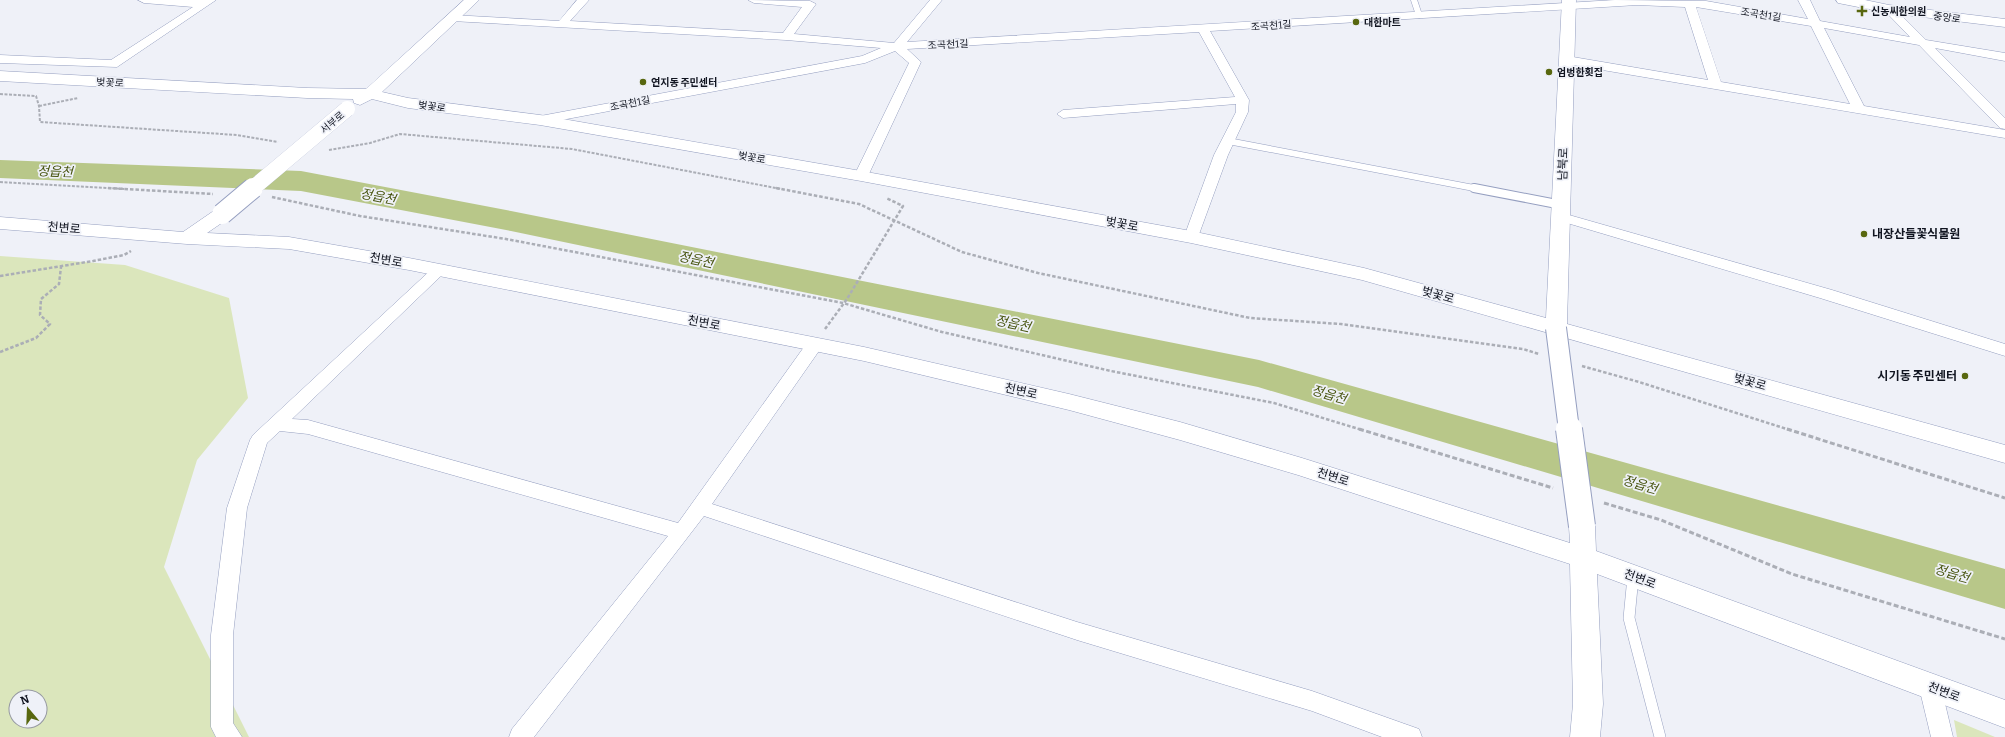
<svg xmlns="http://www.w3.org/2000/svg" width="2005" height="737" font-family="Bitter,'Noto Sans KR',serif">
<rect width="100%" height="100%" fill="#eff1f8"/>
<path fill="#dbe6bc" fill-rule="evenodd" d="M0,256L125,265L229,298L248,398L197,460L164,567L249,737H0ZM16,697H40V721H16Z
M1954,720L1995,737H1957Z"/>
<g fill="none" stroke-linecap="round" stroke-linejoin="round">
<path fill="#b8c789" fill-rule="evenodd" d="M0,160L301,171L511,211L1259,360L2005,569V609L1258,387L511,231L301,191L0,178Z"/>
<defs>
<path id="lane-far2" d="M1414,0L1419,15
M1228,141L1479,189"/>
<path id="lane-far1" d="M1474,188L1562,205"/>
<path id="lane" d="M1633,577L1629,618L1660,737"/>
<path id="street" d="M138,0H216L117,67L0,63V55L111,60L193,7L144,3Z
M577,0H589L570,21L783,33L802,7L754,3L748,0L810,1L816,4L794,34L894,43L930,0H942L907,42L1615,0L1706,1L1808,19L1798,0H1810L1820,21L1910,37L1883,9L1889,6L1893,7L1926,40L2005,53V61L1935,48L2005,118V129L2000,128L1919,45L1824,28L1864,106L2005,130V138L1567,64L1561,60L1567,56L1708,80L1685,7L1637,5L1210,31L1249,100L1248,112L1228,155L1198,237L1196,240H1186L1184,237L1214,155L1236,112V104L1063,118L1057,114L1063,110L1235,97L1199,32L907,49L921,62L868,176L866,179H856L854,176L909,63L895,51L865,63L540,124L534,120L535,117L862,56L881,48L786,40L452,21L446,18L452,15L559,21ZM1696,7L1811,26L1850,104L1721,82Z
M1562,213L1832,290L2005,344V356L1820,298L1557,220L1555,217L1557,214Z
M439,265L444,267L447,270L444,273L292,419L308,420L678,523L809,340L815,338L821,340L823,344L821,348L712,504L1077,622L1312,691L1419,729L1422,737H1382L1312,711L1077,640L704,516L534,737H509L512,729L668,536L308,434L280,431L267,443L247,508L233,635V723L242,737H216L211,727V635L227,508L250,440L253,435L434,267Z
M1930,677L1938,680L1941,687L1953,737H1931L1919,687L1922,680Z"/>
<path id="secondary" d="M464,0H479L382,92L408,98L540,115L861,171L1191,231L1364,268L1546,318L1562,0H1576L1567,324L2005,445V463L1362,280L1191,243L861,181L540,125L408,108L372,99L360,105L354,103L353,99L307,98L0,81V71L307,88L366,89Z
M1836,0H1865L1889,5L2005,19V27L1889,13L1838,3Z
M222,208L229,210L231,214L229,218L207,233L289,237L409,258L864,347L1069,394L1180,422L1302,458L1570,543L1569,526L1573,519L1582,516L1591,519L1595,526L1596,551L2005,700V728L1597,574L1603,704L1600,737H1570L1573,704L1570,564L1298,475L1180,440L1069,410L864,361L409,270L289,249L187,244L0,229V217L183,232L215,210Z"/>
</defs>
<use href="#lane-far2" stroke="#959fc0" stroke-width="7"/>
<use href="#lane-far1" stroke="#959fc0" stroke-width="10"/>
<use href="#lane" stroke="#959fc0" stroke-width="12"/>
<use href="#street" stroke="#959fc0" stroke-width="1"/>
<use href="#secondary" stroke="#959fc0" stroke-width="1"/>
<path stroke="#abaeb6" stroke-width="2" stroke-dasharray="3 1.5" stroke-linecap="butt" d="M0,94L36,96L39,106L40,122L237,135L278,142
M39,106L78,98
M329,150L370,143L400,134L572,149L781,189
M0,182L125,189"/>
<path stroke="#abaeb6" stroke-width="2.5" stroke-dasharray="3.5 2" stroke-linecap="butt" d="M108,188L213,194
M776,188L859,204L962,252L1038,273L1250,318L1341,324L1523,349L1539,354
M272,197L360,216L506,239L843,303L942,332L1111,371L1274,403L1362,430
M0,276L93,261L124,255L131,251
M825,329L847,299L903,206L886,198
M0,352L36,338L50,324L40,315L41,299L59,284L61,267
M1582,366L1639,382L1790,430"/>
<path stroke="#abaeb6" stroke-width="3" stroke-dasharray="5 2.5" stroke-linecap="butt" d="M1359,429L1553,488
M1787,429L2005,498
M1604,503L1661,520L1792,574L2005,639"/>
<use href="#lane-far2" stroke="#fff" stroke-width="6"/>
<use href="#lane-far1" stroke="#fff" stroke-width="8"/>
<use href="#lane" stroke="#fff" stroke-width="11"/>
<use href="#street" fill="#fff" fill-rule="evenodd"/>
<use href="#secondary" fill="#fff" fill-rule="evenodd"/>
<defs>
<path id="secondary-bridge-far2" d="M252,189L347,109"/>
<path id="secondary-bridge-far1" d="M222,214L253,188
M1556,328L1569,430"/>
<path id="secondary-bridge" d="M1569,429L1582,526"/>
</defs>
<use href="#secondary-bridge-far2" stroke="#959fc0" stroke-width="16" stroke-linecap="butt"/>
<use href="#secondary-bridge-far1" stroke="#959fc0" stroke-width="22" stroke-linecap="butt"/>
<use href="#secondary-bridge" stroke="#959fc0" stroke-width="28" stroke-linecap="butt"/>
<use href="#secondary-bridge-far2" stroke="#fff" stroke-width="16"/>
<use href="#secondary-bridge-far1" stroke="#fff" stroke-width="20"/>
<use href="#secondary-bridge" stroke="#fff" stroke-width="26"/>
</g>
<g fill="#58670f" stroke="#eff1f8" stroke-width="1.5">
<path d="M1860 5h4v4h4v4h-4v4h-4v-4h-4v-4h4z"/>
<circle cx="1356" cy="22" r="4"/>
<circle cx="1549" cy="72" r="4"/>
<circle cx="643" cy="82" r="4"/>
<circle cx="1864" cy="234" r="4"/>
<circle cx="1965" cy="376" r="4"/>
</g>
<g text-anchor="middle" stroke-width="3.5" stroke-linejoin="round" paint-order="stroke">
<g font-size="10" font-weight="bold" fill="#101420" stroke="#eff1f8" text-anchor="start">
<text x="1871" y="15">신농씨한의원</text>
<text x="1364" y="26">대한마트</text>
<text x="1557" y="76">엄벙한횟집</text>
<text x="651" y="86">연지동 주민센터</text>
</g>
<g font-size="10" fill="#101420" stroke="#eff1f8">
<text transform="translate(1761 14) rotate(9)" y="4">조곡천1길</text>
<text transform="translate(1947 17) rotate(8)" y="4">중앙로</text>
<text transform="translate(1271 25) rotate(-4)" y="4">조곡천1길</text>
<text transform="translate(948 44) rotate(-3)" y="4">조곡천1길</text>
<text transform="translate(110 82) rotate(3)" y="4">벚꽃로</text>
<text transform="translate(630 103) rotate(-11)" y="4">조곡천1길</text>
<text transform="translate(432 106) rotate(8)" y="4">벚꽃로</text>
<text transform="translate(332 122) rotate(-40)" y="4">서부로</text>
<text transform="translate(752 157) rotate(10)" y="4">벚꽃로</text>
</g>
<g font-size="12" fill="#101420" stroke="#eff1f8">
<text transform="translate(1563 164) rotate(-88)" y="4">남북로</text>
<text transform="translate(1122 224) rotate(10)" y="4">벚꽃로</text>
<text transform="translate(64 228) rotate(5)" y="4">천변로</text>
<text transform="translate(386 260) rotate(10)" y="4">천변로</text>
<text transform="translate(1438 295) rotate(16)" y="4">벚꽃로</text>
<text transform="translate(704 323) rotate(11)" y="4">천변로</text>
<text transform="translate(1750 382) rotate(16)" y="4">벚꽃로</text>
<text transform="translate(1021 391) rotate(13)" y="4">천변로</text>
<text transform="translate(1333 477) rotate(18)" y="4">천변로</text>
<text transform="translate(1640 579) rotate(20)" y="4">천변로</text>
<text transform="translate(1944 692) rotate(21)" y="4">천변로</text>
</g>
<g font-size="12" font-weight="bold" fill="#101420" stroke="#eff1f8" text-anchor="start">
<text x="1872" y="238">내장산들꽃식물원</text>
<text x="1957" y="380" text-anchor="end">시기동 주민센터</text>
</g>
<g font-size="13" font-style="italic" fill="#47540e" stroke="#eff1f8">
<text transform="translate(55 171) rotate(2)" y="5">정읍천</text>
<text transform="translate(378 196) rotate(11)" y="5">정읍천</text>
<text transform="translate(696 259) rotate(12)" y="5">정읍천</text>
<text transform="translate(1013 323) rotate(12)" y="5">정읍천</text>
<text transform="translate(1329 394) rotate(16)" y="5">정읍천</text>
<text transform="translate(1640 484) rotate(16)" y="5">정읍천</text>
<text transform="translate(1952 573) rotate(16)" y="5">정읍천</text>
</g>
</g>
<g transform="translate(28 709) rotate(341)"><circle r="19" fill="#eff1f8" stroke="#9699a2"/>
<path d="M0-3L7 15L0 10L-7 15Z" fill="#58670f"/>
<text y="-6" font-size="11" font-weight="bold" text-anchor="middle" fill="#101420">N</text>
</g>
</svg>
